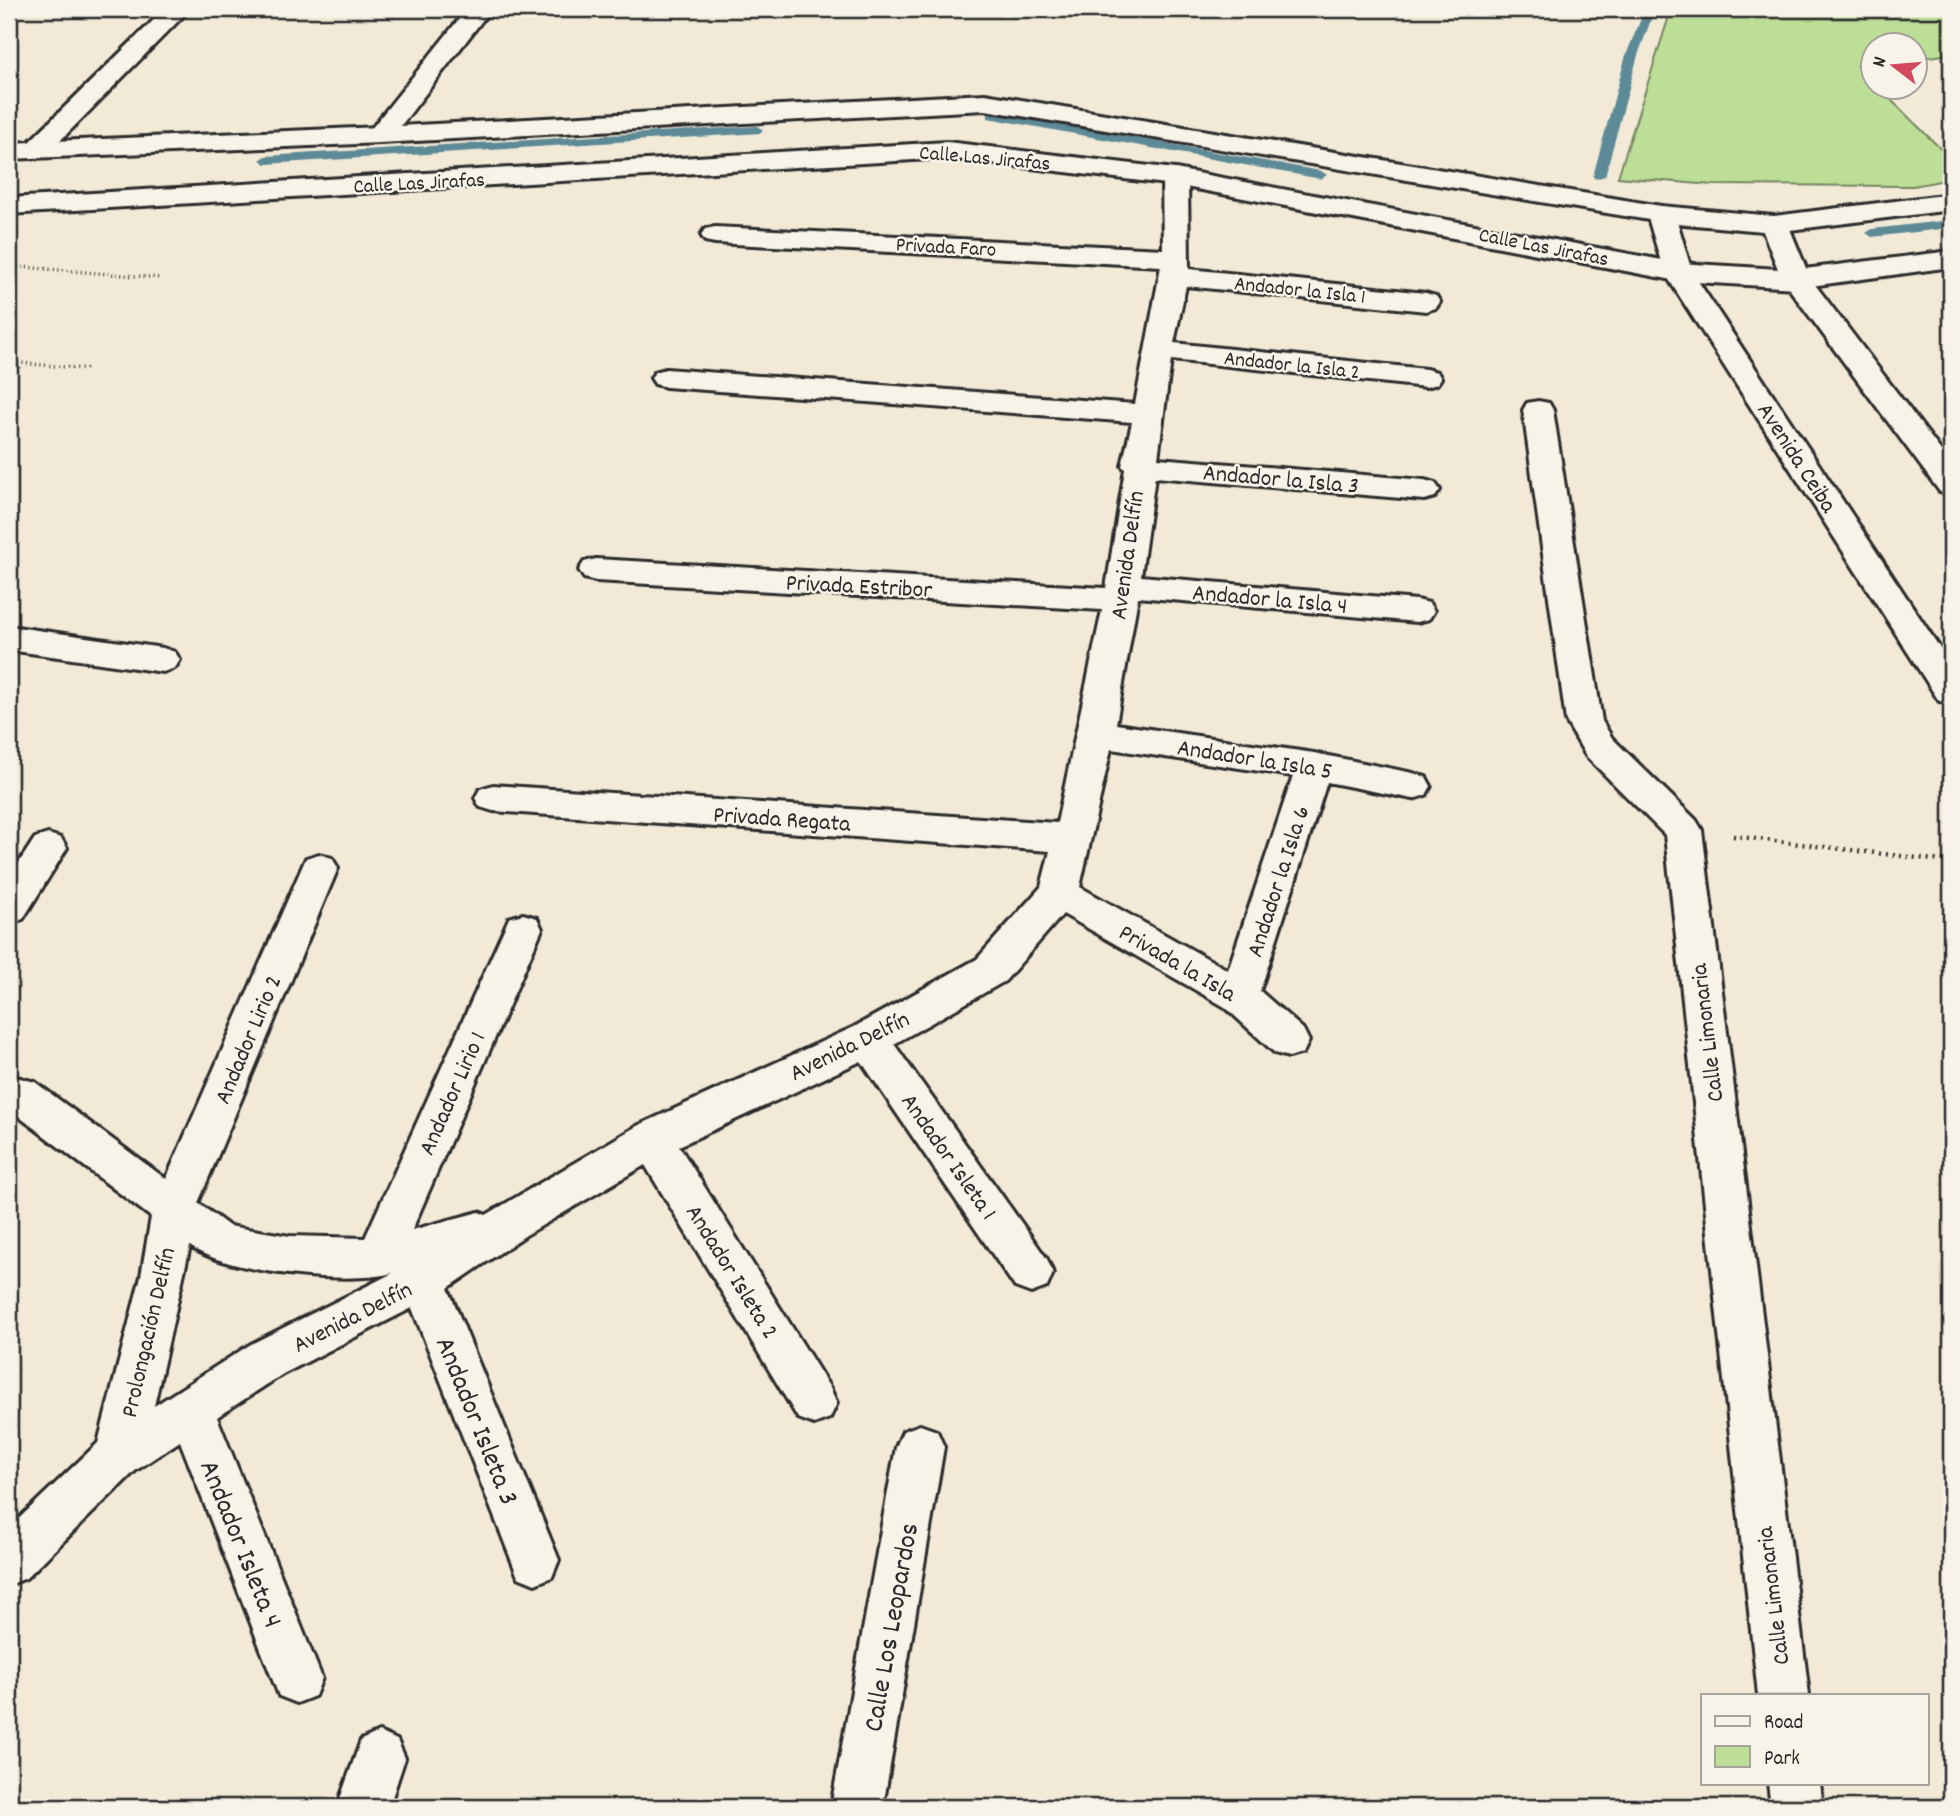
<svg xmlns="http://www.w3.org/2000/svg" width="1960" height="1816" font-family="Dekko,sans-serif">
<rect width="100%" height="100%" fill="#f2ead7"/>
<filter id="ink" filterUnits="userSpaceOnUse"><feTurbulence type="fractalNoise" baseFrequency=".0143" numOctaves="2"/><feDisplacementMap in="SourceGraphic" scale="14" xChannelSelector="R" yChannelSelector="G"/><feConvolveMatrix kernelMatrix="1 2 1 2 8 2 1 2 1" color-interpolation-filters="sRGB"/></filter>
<g filter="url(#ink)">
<path fill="#bcde97" stroke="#748461" stroke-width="2" d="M1669,9H1951V54L1915,59L1914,46H1872V64L1857,66L1872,81V88H1879L1951,159V179L1913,186L1712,185L1618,177L1670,13Z"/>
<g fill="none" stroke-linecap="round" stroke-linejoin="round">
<path fill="#5d8a97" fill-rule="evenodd" d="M1645,9H1655L1638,55L1605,176L1595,179L1593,176L1626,55Z
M992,112L1321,171L1327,175L1321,179L988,118V114Z
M757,126L763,130L761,133L266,164L260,160L266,156Z
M1951,220V228L1872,237L1866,233L1872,229Z"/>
<defs>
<path id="minor" d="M165,9H190L46,155H28L24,149L28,143Z
M467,9H491L389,141H371L367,135L371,129Z
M1175,169L1184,171L1188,177L1189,269L1426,293L1436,296L1440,302L1436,308L1426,311L1186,286L1174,343L1426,369L1437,372L1441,378L1437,384L1426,387L1171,360L1158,458L1424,480L1435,483L1440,490L1435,497L1424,500L1155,477L1141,576L1417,600L1429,603L1434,611L1429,619L1417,622L1138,597L1116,724L1314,753L1413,773L1426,777L1431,786L1426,795L1413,799L1327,782L1260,991L1303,1029L1309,1041L1303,1053L1289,1057L1275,1053L1225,1007L1063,914L1005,981L894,1044L1047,1259L1053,1273L1047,1287L1031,1293L1015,1287L861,1061L679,1146L830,1388L837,1403L830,1418L814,1424L798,1418L645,1165L526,1235L448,1288L559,1560L552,1577L535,1584L518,1577L412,1308L283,1374L217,1417L322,1678L315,1696L297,1703L279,1696L180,1441L135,1471L26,1578L9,1585V1528L98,1443L141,1276L151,1217L9,1109V1075L35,1082L166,1179L306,858L319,854L332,858L338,868L198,1203L229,1226L290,1236L365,1238L509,918L523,914L537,918L542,929L412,1230L479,1212L486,1215L637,1126L854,1027L977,959L1041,887L1050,851L493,811L480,807L475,798L480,789L493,785L1057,823L1102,610L596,581L584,578L579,570L584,562L596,559L1106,588L1125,469L1122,466L1132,422L666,387L655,384L651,378L655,372L666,369L1135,404L1161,266L715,243L705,241L701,235L705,229L715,227L1163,249L1162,177L1166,171ZM1111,749L1293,776L1228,970L1080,887ZM190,1246C226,1273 349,1285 393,1273L251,1344L154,1406Z
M1661,206L1671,208L1675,214L1692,272L1951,665V704L1939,701L1664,272L1647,214L1651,208Z
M1774,216L1784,218L1788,224L1810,278L1951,464V495L1940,492L1782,279L1760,224L1764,218Z
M1538,401L1549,403L1553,410L1602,721L1612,738L1696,820L1702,830L1809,1695H1758L1665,835L1586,756L1566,721L1523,410L1527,403Z
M9,626L163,648L175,652L180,660L175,668L163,672L9,650Z
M48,834L61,838L67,848L23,919L9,924V878L35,838Z
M920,1425L937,1431L944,1447L883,1807H831L896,1447L903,1431Z
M379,1732L397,1740L405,1758L389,1807H337L361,1740Z
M1768,1783H1820L1823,1807H1771Z"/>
<path id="major" d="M985,94L1661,206L1774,216L1951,194V210L1774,232L1661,222L985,110L380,143L9,159V143L380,127Z
M947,142L1175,169L1678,263L1796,270L1951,251V267L1796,288L1678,281L1175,185L947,158L9,214V198Z"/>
</defs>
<use href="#minor" stroke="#2b2b2b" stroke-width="6"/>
<use href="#major" stroke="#2b2b2b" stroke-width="6"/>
<path stroke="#2b2b2b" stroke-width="3.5" stroke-dasharray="1 3.5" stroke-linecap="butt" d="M9,266L161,278
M9,362L89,369
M9,382L22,364"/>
<path stroke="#2b2b2b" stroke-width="4.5" stroke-dasharray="2 5" stroke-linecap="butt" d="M1733,836L1951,862"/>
<use href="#minor" fill="#f7f3e8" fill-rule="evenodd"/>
<use href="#major" fill="#f7f3e8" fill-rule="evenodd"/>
</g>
</g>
<g text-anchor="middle" stroke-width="5" stroke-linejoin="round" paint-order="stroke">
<g font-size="21" fill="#2b2b2b" stroke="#f7f3e8">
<text transform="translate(985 157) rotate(5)" y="7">Calle Las Jirafas</text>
<text transform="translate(419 182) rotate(-3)" y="7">Calle Las Jirafas</text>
<text transform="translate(946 246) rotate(3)" y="7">Privada Faro</text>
<text transform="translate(1544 246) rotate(11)" y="7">Calle Las Jirafas</text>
<text transform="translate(1300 289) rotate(6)" y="7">Andador la Isla 1</text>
<text transform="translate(1292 364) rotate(6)" y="7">Andador la Isla 2</text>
</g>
<g font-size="24" fill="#2b2b2b" stroke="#f7f3e8">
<text transform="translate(1798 457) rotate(57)" y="8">Avenida Ceiba</text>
<text transform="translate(1281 478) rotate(5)" y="8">Andador la Isla 3</text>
<text transform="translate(1126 555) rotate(-82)" y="8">Avenida Delfín</text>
<text transform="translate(859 585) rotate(3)" y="8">Privada Estribor</text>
<text transform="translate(1270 598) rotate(5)" y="8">Andador la Isla 4</text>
<text transform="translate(1255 758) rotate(9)" y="8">Andador la Isla 5</text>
<text transform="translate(782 818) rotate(4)" y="8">Privada Regata</text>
<text transform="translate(1277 881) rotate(-72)" y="8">Andador la Isla 6</text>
<text transform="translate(1178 962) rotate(30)" y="8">Privada la Isla</text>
<text transform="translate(1706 1033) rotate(-97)" y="8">Calle Limonaria</text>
<text transform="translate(247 1039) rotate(-67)" y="8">Andador Lirio 2</text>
<text transform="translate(849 1045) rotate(-26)" y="8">Avenida Delfín</text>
<text transform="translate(451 1093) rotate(-66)" y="8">Andador Lirio 1</text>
<text transform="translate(950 1156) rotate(55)" y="8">Andador Isleta 1</text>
<text transform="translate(733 1271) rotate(58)" y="8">Andador Isleta 2</text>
<text transform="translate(352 1316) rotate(-27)" y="8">Avenida Delfín</text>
<text transform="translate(147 1332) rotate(-77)" y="8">Prolongación Delfín</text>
<text transform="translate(1772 1596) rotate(-97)" y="8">Calle Limonaria</text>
</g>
<g font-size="28" fill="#2b2b2b" stroke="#f7f3e8">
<text transform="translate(479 1420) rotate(68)" y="10">Andador Isleta 3</text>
<text transform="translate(243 1543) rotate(68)" y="10">Andador Isleta 4</text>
<text transform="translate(889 1627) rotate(-80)" y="10">Calle Los Leopardos</text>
</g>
</g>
<rect width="1960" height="1816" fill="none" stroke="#f7f3e8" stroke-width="35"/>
<rect x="18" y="18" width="1925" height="1781" fill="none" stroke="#2b2b2b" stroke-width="2.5" filter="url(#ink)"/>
<rect x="1701" y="1694" width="228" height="91" fill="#f7f3e8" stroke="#a5a39c" stroke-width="2"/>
<rect x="1715" y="1716" width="35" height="10" fill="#f7f3e8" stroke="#a5a39c" stroke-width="2"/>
<text x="1764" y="1728" font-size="21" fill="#2b2b2b">Road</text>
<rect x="1715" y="1746" width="35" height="21" fill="#bcde97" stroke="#a5a39c" stroke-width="2"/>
<text x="1764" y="1764" font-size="21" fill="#2b2b2b">Park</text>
<g transform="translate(1894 66) rotate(286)"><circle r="33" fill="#f7f3e8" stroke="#a5a39c" stroke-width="2"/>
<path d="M0-5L12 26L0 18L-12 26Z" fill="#d1495b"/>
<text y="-10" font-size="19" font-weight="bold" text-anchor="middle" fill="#2b2b2b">N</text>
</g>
</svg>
